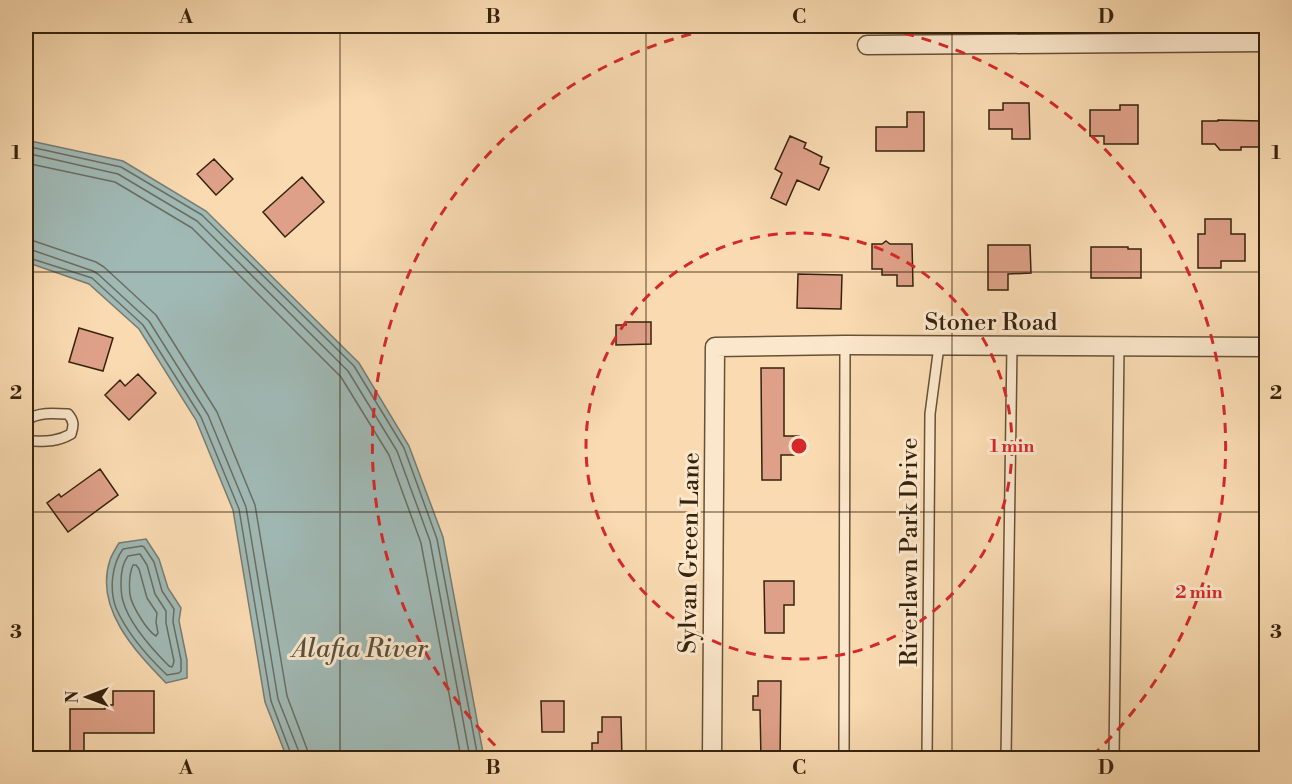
<svg xmlns="http://www.w3.org/2000/svg" width="1292" height="784" font-family="'Libre Bodoni',serif">
<rect width="100%" height="100%" fill="#f9dab1"/>
<filter id="stains"><feTurbulence type="fractalNoise" baseFrequency=".00333" numOctaves="4"/><feColorMatrix values="0 0 0 0 .2 0 0 0 0 .09 0 0 0 0 .02 0 0 0 .5 -.17"/></filter>
<radialGradient id="worn" r=".72"><stop offset=".6" stop-color="#630" stop-opacity="0"/><stop offset="1" stop-color="#630" stop-opacity=".3"/></radialGradient>
<path fill="#a0b9b5" stroke="#767d72" stroke-width="1.5" d="M26,140L123,161L206,211L359,363L409,446L443,537L484,758H287L265,702L233,510L196,420L139,329L89,284L26,262Z
M146,539L159,559L168,588L181,608L179,621L187,660V678L166,683C135,651 94,608 110,560C112,554 116,548 119,543Z"/>
<g fill="none" stroke-linecap="round" stroke-linejoin="round">
<path stroke="#6b6e61" stroke-width="1.5" d="M26,146L121,167L202,215L354,366L404,448L437,539L478,758
M26,153L118,174L197,221L348,371L397,451L430,541L470,758
M26,163L115,182L192,228L341,377L389,455L421,543L461,758
M26,240L34,241L96,262L104,267L156,315L217,412L255,505L287,696L307,749L308,758
M26,249L32,250L93,271L98,274L149,321L208,415L246,507L278,699L299,752V758
M26,257L92,278L143,325L201,417L239,509L271,701L291,754L292,758
M142,546L144,547L154,562L162,591L174,609L173,622L181,660V671L179,673L167,675C148,657 127,633 116,608C109,589 112,564 123,549Z
M140,554L147,565L155,594L166,611V623L174,661L173,665L172,667L169,666C153,650 129,623 123,601C121,595 121,589 121,582C121,572 122,564 128,556Z
M133,565H136L139,569L147,598L157,613L156,622L158,633L156,636C147,631 132,606 130,595C129,585 129,574 133,565Z"/>
</g>
<path fill="#dea088" stroke="#36230d" stroke-width="1.5" d="M1003,103H1029L1030,139H1012V129H989V110H1003Z
M1120,105H1138V144H1104V136H1090V110H1120Z
M907,112H924V151H876V127H907Z
M1218,120L1261,121V147H1241V150H1220L1215,144H1202V121H1218Z
M790,136L806,143L804,148L822,157L820,164L829,168L819,190L797,180L786,205L771,198L782,173L775,169Z
M214,159L233,179L216,195L197,174Z
M302,177L324,202L285,237L263,212Z
M1205,219H1231V234H1245V261H1221V268H1198V234H1205Z
M886,241L890,244H912L913,286H897V275H882V269H872V244H882Z
M988,245H1030L1031,273L1008,274V290H988Z
M1091,247H1128V249H1141V278H1091Z
M798,274L842,275L841,309L797,308Z
M626,322H651V344L616,345V325H626Z
M79,328L113,338L103,371L69,362Z
M761,368H784V436H799V455H781V480H762Z
M138,374L156,393L129,420L105,395L120,380L125,386Z
M100,469L118,495L68,532L47,503L59,494L61,497Z
M764,581H794V605H784V633H765Z
M758,681H781L780,759H761L760,710H753V696H758Z
M113,691H154V733H84V759H70V709H105V705H113Z
M541,701H564V732H542Z
M602,717H621L622,759H592V743H598V732H602Z"/>
<g fill="none" stroke-linecap="round" stroke-linejoin="round">
<defs>
<path id="service" d="M26,420C39,412 52,413 68,414C74,421 74,425 71,434C55,443 43,441 26,441
M844,758L845,345
M927,758L930,414L939,346
M1006,758L1012,346
M1114,758L1119,346"/>
<path id="minor" d="M867,45L1266,42
M712,758L715,347L845,345L1266,347"/>
</defs>
<use href="#service" stroke="#675136" stroke-width="12"/>
<use href="#minor" stroke="#675136" stroke-width="21"/>
<use href="#service" stroke="#fbe7cc" stroke-width="9"/>
<use href="#minor" stroke="#fbe7cc" stroke-width="18"/>
</g>
<path fill="none" stroke="#36230d" stroke-width="1.5" stroke-opacity="0.55" d="M340,26V758M646,26V758M952,26V758M26,272H1266M26,512H1266"/>
<g fill="none" stroke="#d62828" stroke-width="3" stroke-dasharray="10 8">
<circle cx="799" cy="446" r="213"/>
<path d="M508 758A426 426 0 0 1 729 26M869 26A426 426 0 0 1 1090 758"/>
</g>
<g text-anchor="middle" stroke-width="6" stroke-linejoin="round" paint-order="stroke">
<g font-size="24" fill="#36230d" stroke="#fbe7cc">
<text x="991" y="330">Stoner Road</text>
<text transform="translate(909 552) rotate(-90)" y="8">Riverlawn Park Drive</text>
<text transform="translate(689 553) rotate(-89)" y="8">Sylvan Green Lane</text>
</g>
<g font-size="26" font-style="italic" fill="#56503f" stroke="#fbe7cc">
<text x="360" y="657">Alafia River</text>
</g>
</g>
<circle cx="799" cy="446" r="9" fill="#d62828" stroke="#fbe7cc" stroke-width="3"/>
<g font-size="18" text-anchor="middle" font-weight="bold" fill="#d62828" stroke="#fbe7cc" stroke-width="6" stroke-linejoin="round" paint-order="stroke">
<text x="1012" y="452">1 min</text>
<text x="1199" y="598">2 min</text>
</g>
<rect width="1292" height="784" fill="none" stroke="#f9dab1" stroke-width="66"/>
<g transform="translate(87 697) rotate(270)" stroke="#fbe7cc" stroke-width="4.5" paint-order="stroke">
<path d="M0-4.5L10 22L0 15L-10 22Z" fill="#36230d"/>
<text y="-9" font-size="16" font-weight="bold" text-anchor="middle" fill="#36230d">N</text>
</g>
<rect x="33" y="33" width="1226" height="718" fill="none" stroke="#36230d" stroke-width="2"/>
<g font-size="20" text-anchor="middle" font-weight="bold" fill="#36230d">
<text x="186" y="23">A</text>
<text x="493" y="23">B</text>
<text x="799" y="23">C</text>
<text x="1106" y="23">D</text>
<text x="16" y="159">1</text>
<text x="1276" y="159">1</text>
<text x="16" y="399">2</text>
<text x="1276" y="399">2</text>
<text x="16" y="638">3</text>
<text x="1276" y="638">3</text>
<text x="186" y="774">A</text>
<text x="493" y="774">B</text>
<text x="799" y="774">C</text>
<text x="1106" y="774">D</text>
</g>
<rect width="100%" height="100%" filter="url(#stains)"/>
<rect width="100%" height="100%" fill="url(#worn)"/>
</svg>
